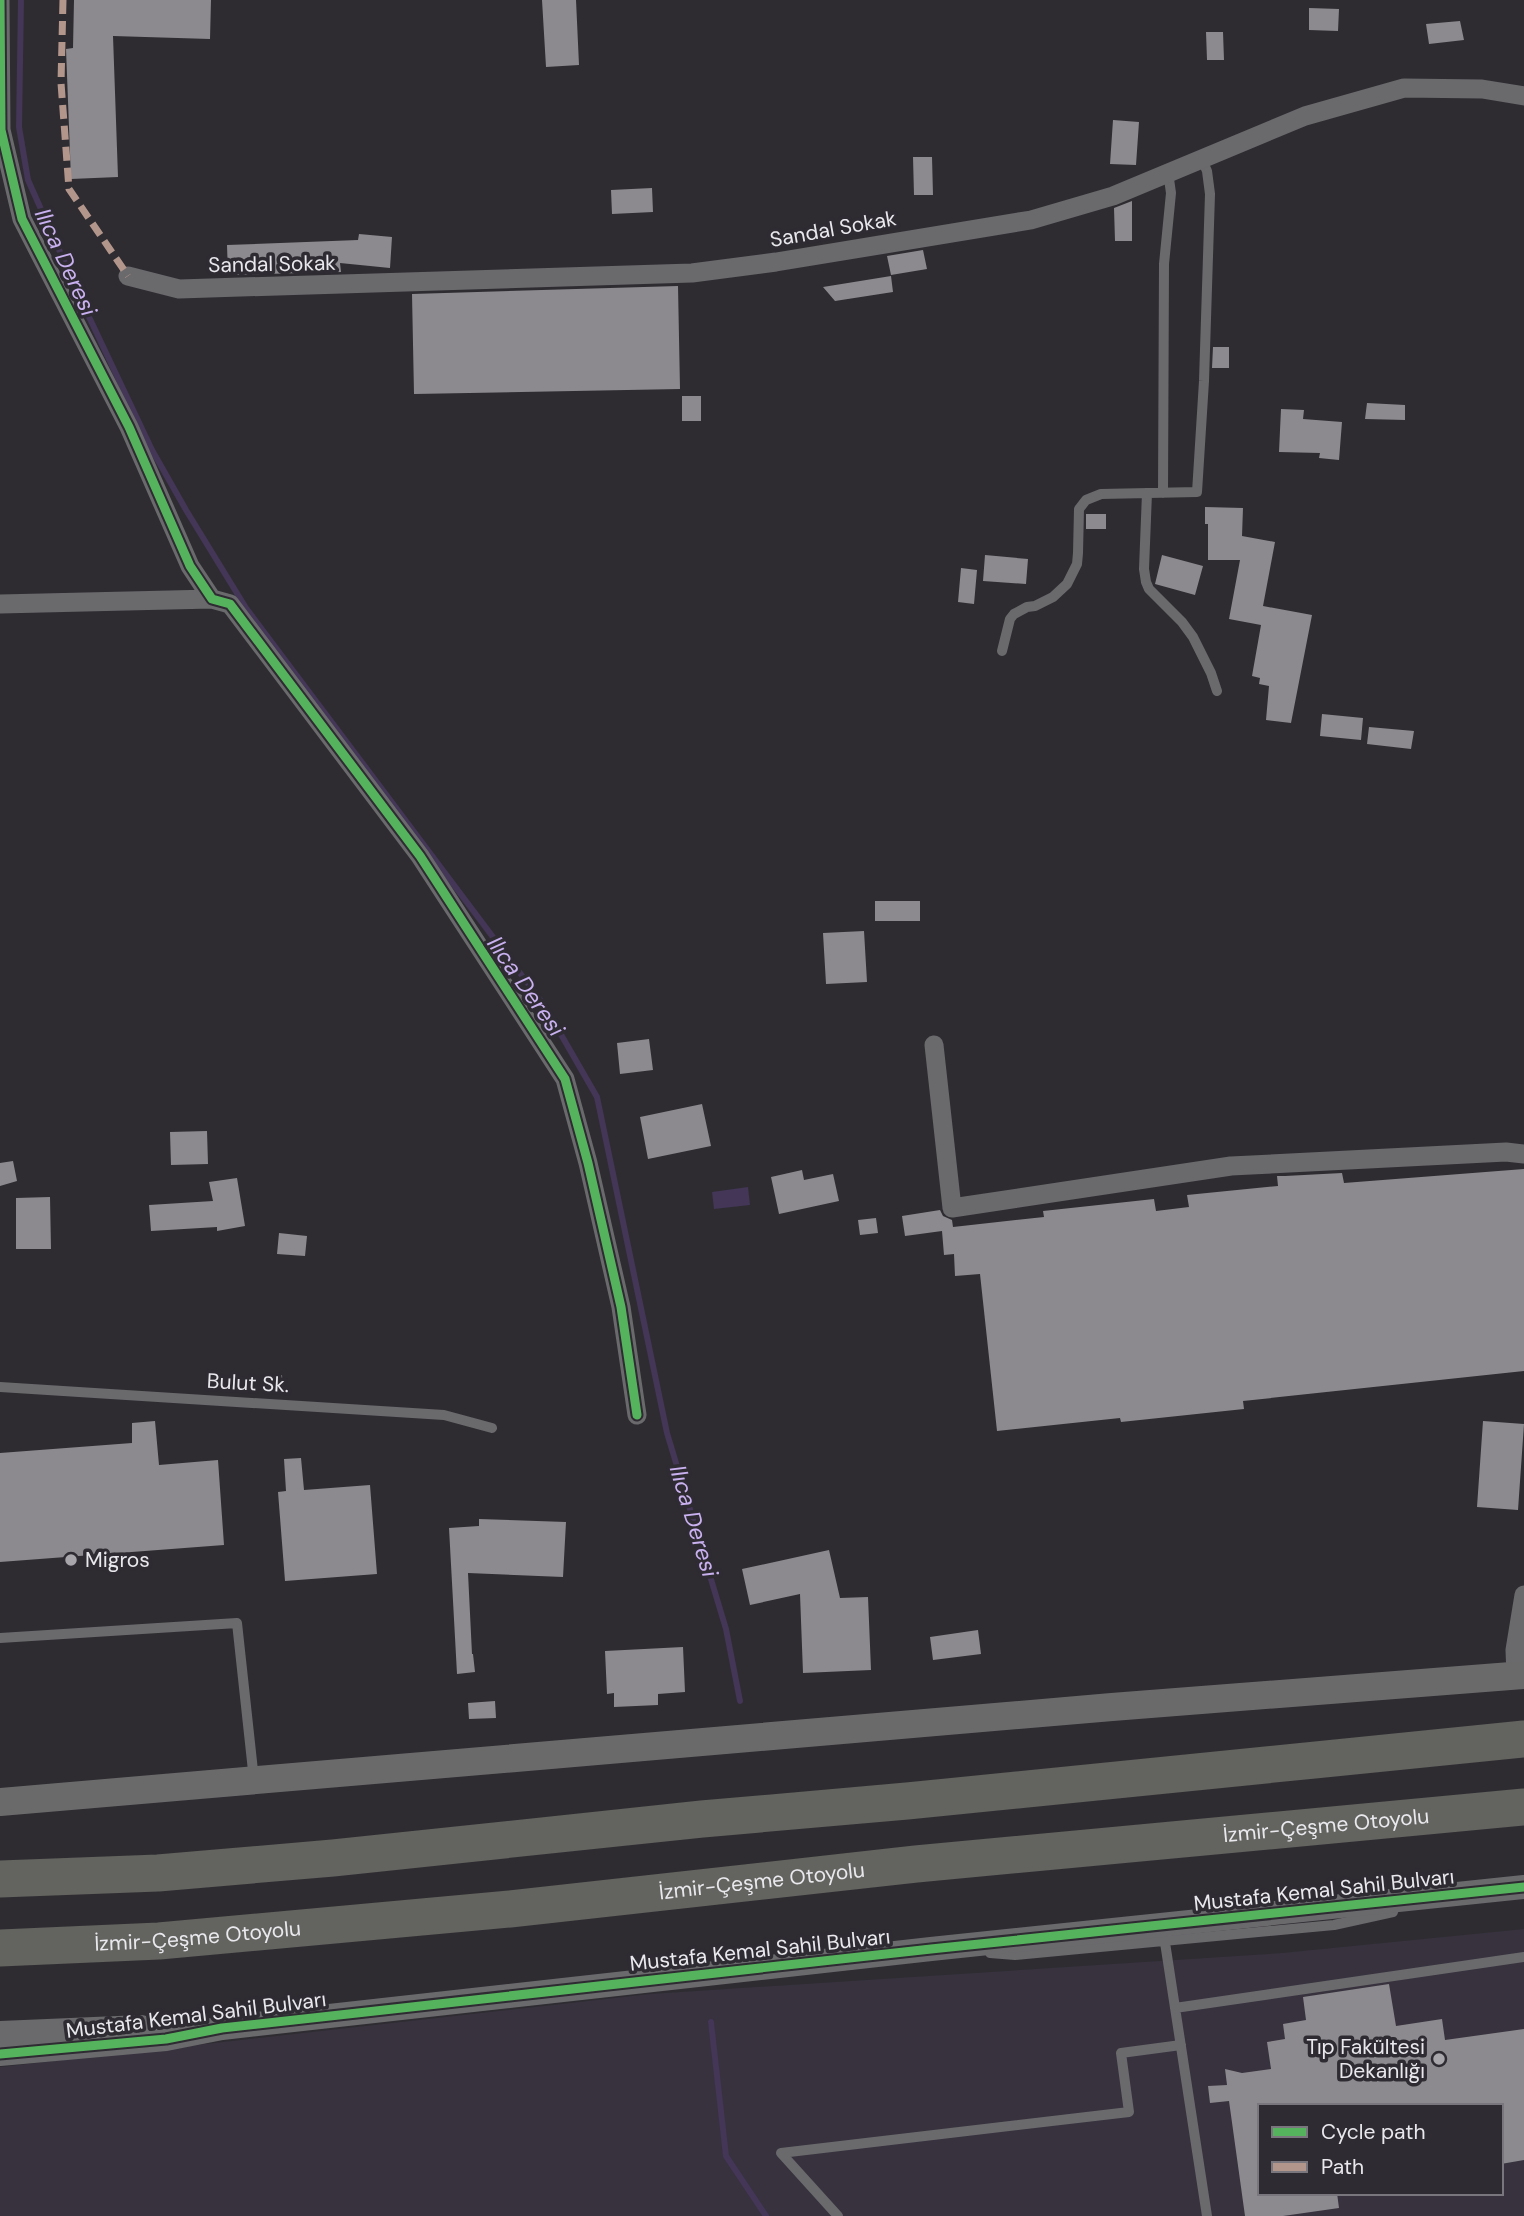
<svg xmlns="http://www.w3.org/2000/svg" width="1524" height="2216" font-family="'DM Sans',sans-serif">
<rect width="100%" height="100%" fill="#2e2c31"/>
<path fill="#37323e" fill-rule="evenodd" d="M1524,1929V2216H0V2067L650,1994L1282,1953ZM1260,2106H1501V2193H1260Z"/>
<path fill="#433656" d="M748,1187L750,1205L714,1209L712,1192Z"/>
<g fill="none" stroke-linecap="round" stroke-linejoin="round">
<path stroke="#433656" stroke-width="6" d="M21,0L19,127L28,180L90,319L152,450L186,510L246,608L544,1005L597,1097L667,1433L726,1629L740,1701
M711,2022L726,2156L766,2216"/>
</g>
<path fill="#8c8a8e" d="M74,0H211L210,39L113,36L118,177L71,179L66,49L73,48Z
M542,0H576L579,65L546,67Z
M1309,8L1339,9L1338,31L1309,30Z
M1460,21L1464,40L1429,44L1426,24Z
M1206,32H1223L1224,60H1207Z
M1113,120L1139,122L1136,165L1110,164Z
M913,157H932L933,195H914Z
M652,188L653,212L612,214L611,190Z
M1132,201V241H1115L1114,208Z
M359,234L392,237L390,268L340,263L341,272L228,275L227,245L358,240Z
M923,250L927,269L891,275L887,256Z
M891,276L893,292L835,301L823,287Z
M678,286L680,389L414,394L412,294Z
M1213,347H1229V368H1212Z
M682,396H701V421H682Z
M1367,403L1405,405V420L1365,419Z
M1281,409L1304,410L1303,419L1342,422L1339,460L1319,458L1320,453L1279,452Z
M1205,507L1243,508L1242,536L1275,542L1263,606L1312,615L1291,723L1266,720L1269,686L1259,684L1260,678L1252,676L1261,625L1229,619L1240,560H1208V524H1205Z
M1086,514H1106V529H1086Z
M985,555L1028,559L1026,584L983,581Z
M1162,555L1203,566L1195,595L1155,584Z
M961,568L977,570L974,604L958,602Z
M1322,714L1363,718L1361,740L1320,736Z
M1369,727L1414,731L1411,749L1367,744Z
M875,901H920V921H875Z
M864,931L867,982L826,984L823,933Z
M649,1039L653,1070L620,1074L617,1043Z
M702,1104L711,1146L648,1159L640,1117Z
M207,1131L208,1164L171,1165L170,1132Z
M13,1161L17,1181L0,1186V1163Z
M1524,1169V1371L1243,1401L1244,1409L1121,1422L1120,1418L997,1431L980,1274L955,1276L954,1254L944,1255L942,1231L905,1236L902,1216L940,1210L943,1216L952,1220L953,1227L1044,1217L1043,1211L1154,1199L1156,1211L1189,1207L1187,1195L1278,1186L1277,1176H1285L1342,1173L1344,1183Z
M802,1170L804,1180L833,1174L839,1201L779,1214L771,1177Z
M237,1178L245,1226L217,1231V1227L151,1231L149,1205L213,1201L209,1182Z
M50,1197L51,1249H16V1198Z
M876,1218L878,1233L860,1235L858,1220Z
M279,1233L307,1236L305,1256L277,1254Z
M282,1375L283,1390L267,1391L265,1376Z
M155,1421L159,1465L218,1460L224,1545L0,1562V1453L132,1443V1423Z
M1483,1421L1524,1424L1518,1510L1477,1507Z
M301,1458L304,1490L370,1485L377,1574L285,1581L278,1492L286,1491L284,1459Z
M479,1519L566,1522L563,1577L468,1573L472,1654H473L475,1672L457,1674L449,1528L479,1526Z
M829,1550L840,1598L868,1597L871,1670L803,1673L800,1594L750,1605L742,1569Z
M978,1630L981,1654L933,1660L930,1637Z
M683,1647L685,1692L658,1694V1705L614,1707V1693L607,1694L605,1651Z
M495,1701L496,1718L469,1719L468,1703Z
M1389,1984L1396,2026L1442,2019L1445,2040L1524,2029V2160L1501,2164V2106H1260V2193H1337L1339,2208L1283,2216H1245L1229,2101L1210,2103L1208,2086L1227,2085L1225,2069L1242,2073L1271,2069L1267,2042L1285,2039L1283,2024L1306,2020L1303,1997Z"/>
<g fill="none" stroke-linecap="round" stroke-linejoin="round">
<path stroke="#6a696c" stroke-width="10" d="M1147,493L1144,569L1146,582L1149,589L1182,622L1193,637L1211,673L1217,691
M1163,493L1164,264L1171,193L1168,172
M1002,651L1010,619L1014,614L1027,607L1035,606L1053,597L1067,584L1077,564L1078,553L1079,509L1086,500L1101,494L1197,492L1204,381L1210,194L1207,171L1201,158
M0,1387L444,1415L492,1428
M0,1638L237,1623L254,1780
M1164,1936L1207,2216
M990,1953L1015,1955L1334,1925L1393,1912
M1175,2008L1524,1957
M838,2216L781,2153L1129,2112L1121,2053L1181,2045"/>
<path stroke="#6a696c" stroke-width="19" d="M0,0L1,130L22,219L129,427L190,566L212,599L230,604L420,856L565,1079L588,1163L621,1307L637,1415
M128,276L179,289L692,273L776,262L1031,220L1113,196L1305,116L1404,88L1482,89L1524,96
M0,604L212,599
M934,1045L952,1208L1231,1166L1506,1152L1524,1154
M1516,1676L1515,1650L1524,1595"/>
<path stroke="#6a696c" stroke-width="24" d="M0,2033L141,2027
M0,2054L166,2039L222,2028L931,1949L1524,1887"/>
<path stroke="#6b6a6b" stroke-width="28" d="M0,1802L1112,1707L1524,1675"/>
<g stroke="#63635f" stroke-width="37">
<path d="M0,1879L158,1873L333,1858L702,1819L907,1801L1524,1739"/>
<path id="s1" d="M0,1948L159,1941L510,1909L916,1864L1524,1807"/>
</g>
<path stroke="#b2968c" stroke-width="7" stroke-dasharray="14 7" stroke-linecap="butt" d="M63,0L61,83L69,189L128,276"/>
<defs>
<path id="cycleway" d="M0,0L1,130L22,219L129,427L190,566L212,599L230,604L420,856L565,1079L588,1163L621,1307L637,1415
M0,2054L166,2039L222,2028L931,1949L1524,1887"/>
</defs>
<use href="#cycleway" stroke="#2e2b32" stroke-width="13"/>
<use href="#cycleway" stroke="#56b35d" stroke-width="9"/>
</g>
<g fill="#a8a6ab" stroke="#2e2b32" stroke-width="2.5">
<circle cx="71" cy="1560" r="7"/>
<circle cx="1439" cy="2059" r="7"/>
</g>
<g text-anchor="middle" stroke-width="7" stroke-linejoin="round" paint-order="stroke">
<g font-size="21" fill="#e9e8ed" stroke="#2e2b32">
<text transform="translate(833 229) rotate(-10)" y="7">Sandal Sokak</text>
<text transform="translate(272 264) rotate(-1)" y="7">Sandal Sokak</text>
<text transform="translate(248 1383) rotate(3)" y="7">Bulut Sk.</text>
<text dy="7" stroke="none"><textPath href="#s1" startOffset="1332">İzmir-Çeşme Otoyolu</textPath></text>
<text dy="7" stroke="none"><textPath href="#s1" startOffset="765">İzmir-Çeşme Otoyolu</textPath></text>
<text transform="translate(1324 1890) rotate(-6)" y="7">Mustafa Kemal Sahil Bulvarı</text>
<text dy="7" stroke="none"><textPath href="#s1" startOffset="198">İzmir-Çeşme Otoyolu</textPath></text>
<text transform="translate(760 1950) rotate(-6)" y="7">Mustafa Kemal Sahil Bulvarı</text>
<text transform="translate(196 2015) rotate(-7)" y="7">Mustafa Kemal Sahil Bulvarı</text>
</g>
<g font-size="21" fill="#e9e8ed" stroke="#2e2b32" text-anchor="start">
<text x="85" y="1567">Migros</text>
<text x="1425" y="2054" text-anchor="end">Tıp Fakültesi<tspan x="1425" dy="24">Dekanlığı</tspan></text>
</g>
<g font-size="23" font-style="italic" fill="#c9b1f0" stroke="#2e2b32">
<text transform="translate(66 262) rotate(65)" y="8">Ilıca Deresi</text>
<text transform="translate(526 986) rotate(55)" y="8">Ilıca Deresi</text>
<text transform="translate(694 1521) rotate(73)" y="8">Ilıca Deresi</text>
</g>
</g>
<rect x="1258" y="2104" width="245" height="91" fill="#2e2b32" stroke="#79777d" stroke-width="2"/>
<rect x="1272" y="2127" width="35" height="10" fill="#56b35d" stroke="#79777d" stroke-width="2"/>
<text x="1321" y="2139" font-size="21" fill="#e9e8ed">Cycle path</text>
<rect x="1272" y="2162" width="35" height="10" fill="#b2968c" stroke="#79777d" stroke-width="2"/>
<text x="1321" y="2174" font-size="21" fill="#e9e8ed">Path</text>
</svg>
